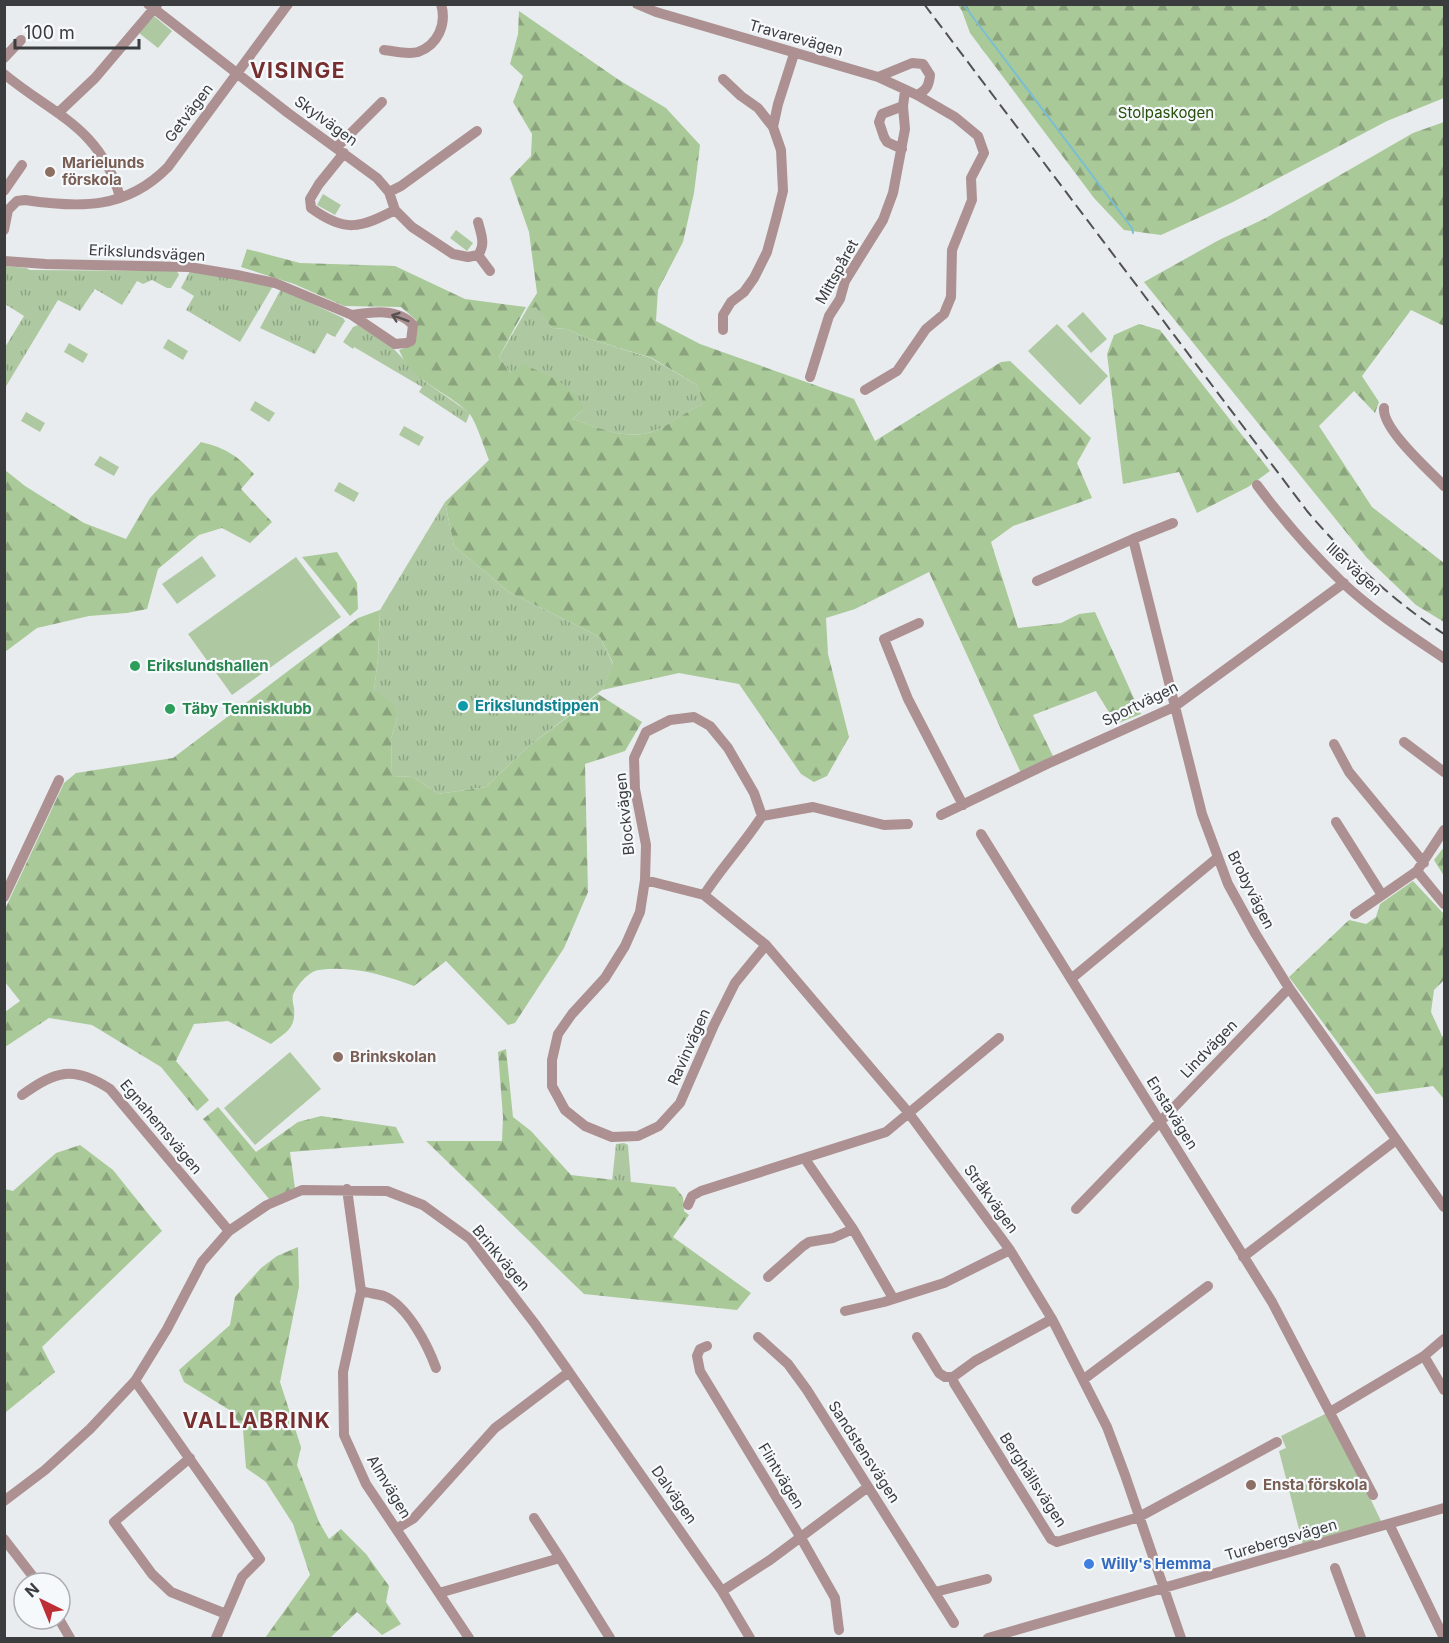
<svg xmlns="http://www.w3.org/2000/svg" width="1449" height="1643" font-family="Inter,sans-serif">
<defs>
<pattern id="grass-tufts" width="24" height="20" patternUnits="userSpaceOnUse" patternTransform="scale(1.5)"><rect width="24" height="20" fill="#aec9a2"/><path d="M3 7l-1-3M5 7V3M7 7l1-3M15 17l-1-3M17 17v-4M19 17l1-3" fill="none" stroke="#8fa485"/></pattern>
<pattern id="forest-firs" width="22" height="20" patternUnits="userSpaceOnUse" patternTransform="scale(1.5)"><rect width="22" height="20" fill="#a9c999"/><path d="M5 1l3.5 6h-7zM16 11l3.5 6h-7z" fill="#8ba47e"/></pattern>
</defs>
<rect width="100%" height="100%" fill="#e8ecee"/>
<path fill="url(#grass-tufts)" d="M5,266L26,268L30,270L177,271L179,275L171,288H167L152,280L143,284L137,281L122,305L95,289L80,311L58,300L5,388L4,349L24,316L5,304Z
M190,271L273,286L240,342L186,310L194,296L181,288Z
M281,289L343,318L345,321L335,337L327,333L315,354L260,328Z
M536,306L552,328L567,329L587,338L651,358L697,385L705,404C687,410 679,419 663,427C633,444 601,429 572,419L584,409L511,373L499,357L527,309Z
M358,325L392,347L424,381L470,413L466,423L419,392L422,387L354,347L353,349L343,342L353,327Z
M445,502L454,546L509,592L600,637L613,664L602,690L529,746L486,787L438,794L413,777L392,776L391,739L397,718L374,690L378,658L380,610Z
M624,1143L628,1145L631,1183L612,1181L616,1144Z"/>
<path fill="url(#forest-firs)" d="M958,5H1444V98L1387,121L1233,202L1161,235L1124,230L1094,198L970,33L962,11Z
M519,11L619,80L666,108L700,145L694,193L683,242L658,290L656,321L700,344L854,399L875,441L1001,362L1010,361L1091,438L1077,463L1092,498L1013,526L991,542L1018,628L1061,623L1079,614L1095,612L1141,714L1116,724L1096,691L1033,715L1053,756L1021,773L929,572L855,609L826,618L828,654L849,737L827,776L814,782L801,774L739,684L679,673L602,690L613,663L600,637L509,592L454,546L445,502L489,460C484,448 476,420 468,412C446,391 411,381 399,350L411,346L416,320L401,307L344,306L294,284L241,267L247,249L300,263L395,266L465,299L526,307L499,357L511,373L522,364C548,375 570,382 584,409L572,419C602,429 633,444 663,427C678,419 688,410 704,404L697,385L652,358L587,338L567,329L552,328L536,307L527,309L537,293L529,232L510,178L531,156L532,134L513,102L523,76L510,64L518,34Z
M1444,122V326L1411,310L1362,376L1379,402L1375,413L1354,391L1319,426L1372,507L1444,563V622L1416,605L1367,558L1144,282L1219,240L1264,219L1413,133Z
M1139,324L1160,330L1270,471L1248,487L1197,513L1179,472L1123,484L1107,354L1114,335Z
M201,442C225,448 237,455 254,474L241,489L272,522L250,543L222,528L199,535L158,569L147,609L127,613L89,616L37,628L5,652V470L25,486L84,523L126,539L150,498Z
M337,552L357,583L358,609L350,616L302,557Z
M380,610L378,658L374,690L392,703L397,718L391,739L392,776L413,777L438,794L486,787L529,746L598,694L642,722L625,751L585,764L588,892L564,948L515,1023L508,1025L446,961L414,986C385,975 351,965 319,970C309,971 297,985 293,995C292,999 293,1003 294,1008C296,1029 286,1032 271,1044L228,1021L194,1024L176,1061L209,1100L197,1111L161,1067L92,1025L49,1018L5,1047V1012L20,1001L5,982V909L64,783L76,773L173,758L358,618Z
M1444,847V876L1434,860Z
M1413,881L1444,914V980L1434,990L1431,1012L1442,1036H1444V1099L1433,1086L1376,1094L1289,977L1349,920L1366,924L1376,917L1380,904Z
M506,1049L513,1117L531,1131L571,1175L675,1187L683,1197L684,1211L689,1215L673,1237L751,1293L737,1310L584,1294L426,1141H502L503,1117L498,1052Z
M218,1107L256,1152L298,1122L321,1116L396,1127L404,1143L290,1152L295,1188L269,1199L203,1119Z
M80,1145L113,1170L162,1231L42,1347L55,1372L6,1412L4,1410L5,1189L13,1191L56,1153Z
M298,1247L299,1287L280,1382L301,1447L297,1465L319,1522L329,1539L341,1529L366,1554L389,1586L386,1602L401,1624L382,1635L357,1612L330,1638H265L310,1575L293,1524L266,1482L246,1468L243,1430L231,1411L184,1382L179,1370L230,1325L235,1297L261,1268L277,1256Z"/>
<path fill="#aec9a2" d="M154,16L172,31L158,48L139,33Z
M323,194L341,205L335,215L317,205Z
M456,230L473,243L467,251L450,238Z
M1083,312L1107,339L1091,353L1067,326Z
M1057,324L1108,376L1080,405L1028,351Z
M168,339L188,351L183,360L163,348Z
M69,343L88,354L83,363L64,352Z
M255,401L275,413L269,422L250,410Z
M26,412L45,423L40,432L21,421Z
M404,426L424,437L419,446L399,435Z
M100,456L119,467L114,476L94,465Z
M339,482L359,493L354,502L334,491Z
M202,556L216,576L177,604L162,584Z
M296,557L341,617L232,695L188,634Z
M290,1052L321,1089L255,1145L224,1108Z
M1329,1412L1381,1521L1303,1545L1279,1451L1286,1448L1281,1436Z"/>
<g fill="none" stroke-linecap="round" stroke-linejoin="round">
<path stroke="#7bbed3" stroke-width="2" d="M963,4L1132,228L1133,233"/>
<path stroke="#ad9192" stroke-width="10" d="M148,4L288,113L377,178L389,192L395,210L412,227L453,254L468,257L478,255C486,244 481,234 478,222
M637,4L656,12L878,77L917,95L955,117L978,136L984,153L971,178L972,200L952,250L951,297L944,314L926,329L897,371L865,390
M384,50C394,51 408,55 418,52C438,45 447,24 441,4
M4,58L21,40
M4,74C55,116 100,127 120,197
M878,77L912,63L923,64L930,75C929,85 927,90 917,95
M723,79L741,96L758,108L773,127
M58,113L95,78L157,5
M336,148L382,102
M902,149L887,142L884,137L879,122L882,114L903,106
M344,153L319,184L310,199L311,208C345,233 360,228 395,210
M4,191L22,165
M389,192L401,186L477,131
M4,230L8,210L17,201L25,200C79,208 126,210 168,167L288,4
M478,255L490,271
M4,261L46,264L189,267L237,275L275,283L352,315L395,344L406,343L411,341L413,325C398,308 372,312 352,315
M723,330V315L731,302L744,292L754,278L767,252L776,219L783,191L781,150L773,127L778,104L794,54
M810,377L829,316L840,299L845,281L883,220L893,193L905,129L903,106L905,91
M1384,408C1382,429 1429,470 1444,486
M1257,485C1283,520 1312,553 1343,583C1374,612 1410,635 1444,658
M1133,539L1173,523
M1037,581L1133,539L1202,814L1228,884L1255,933L1289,988L1444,1207
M919,623L884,639L908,699L963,805
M1404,742L1444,772
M1334,744L1349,772L1424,863
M941,815L1047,764L1174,707L1344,583
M762,816L754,793L728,748L710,726L694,717L670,720L646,732L634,758L635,789L646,845L645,880L640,912L625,946L605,978L572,1014L558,1034L552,1060V1086L565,1110L585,1126L612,1137L638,1136L659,1126L680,1103L714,1025L735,983L766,945
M762,816L813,807L884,825L908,824
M1336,822L1382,895
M981,834L1272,1302L1373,1495
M1417,871L1444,904
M645,880L704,895L766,945L908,1112L1010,1250L1052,1319L1107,1427L1125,1475L1181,1638
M704,895C722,867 744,844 762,816
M4,897L59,780
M1355,914L1417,871L1444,830
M1071,979L1217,858
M22,1095C56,1071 73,1065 110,1089L229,1231
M805,1159L853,1229L893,1298
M347,1189L361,1291L343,1372L344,1435L366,1484L469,1638
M688,1205L692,1196L701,1191L886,1132L999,1038
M1076,1209L1289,988
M1243,1257L1396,1140
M768,1277L803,1246L809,1242L833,1238L853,1229
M361,1291C368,1293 377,1294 384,1296C408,1306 428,1346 436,1368
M845,1311L884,1302L944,1283L1010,1250
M758,1337L788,1364L807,1390L954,1623
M917,1337L939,1373L945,1377H953L954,1383L1051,1539L1057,1542L1139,1517L1277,1442
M707,1346L700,1349L697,1356L700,1371L801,1538L835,1598L839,1630
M1424,1356L1444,1390
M569,1372L722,1591L750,1638
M953,1377L975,1361L1052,1319
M1084,1379L1208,1286
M135,1381L260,1559L242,1577L216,1638
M1330,1412L1424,1356L1444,1339
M190,1458L114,1522L152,1574L171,1592L226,1614
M4,1501L45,1470L90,1429L135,1381L167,1329L202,1262L229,1231L267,1205L302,1190L387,1191L423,1205L470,1239L535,1324L569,1372L495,1428L414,1518L396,1529
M534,1518L560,1558
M1389,1524L1444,1638
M4,1539L38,1583
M1335,1568L1361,1638
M722,1591L770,1560L868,1487
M935,1592L987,1579
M439,1593L560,1558L610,1638
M59,1619L70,1638
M988,1638L1444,1508"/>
<path stroke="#515253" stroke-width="2" stroke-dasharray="12 6" stroke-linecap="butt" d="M924,4L1307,511C1348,559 1392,600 1444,634"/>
</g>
<defs><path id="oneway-shaft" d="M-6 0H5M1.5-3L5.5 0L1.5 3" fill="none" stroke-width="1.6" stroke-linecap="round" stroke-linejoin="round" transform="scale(1.5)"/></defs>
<use stroke="#585152" href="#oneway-shaft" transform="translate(400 318) rotate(-160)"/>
<g fill="#8d6e63" stroke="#f6f9fc" stroke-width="2">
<circle cx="50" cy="172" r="6"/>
<circle cx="338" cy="1057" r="6"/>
<circle cx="1251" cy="1485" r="6"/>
</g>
<g fill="#2e9e5b" stroke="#f6f9fc" stroke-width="2">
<circle cx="135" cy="666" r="6"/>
<circle cx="170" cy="709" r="6"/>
</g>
<circle fill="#0f9aa8" stroke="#f6f9fc" stroke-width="2" cx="463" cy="706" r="6"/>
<circle fill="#3f7fe0" stroke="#f6f9fc" stroke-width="2" cx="1089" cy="1564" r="6"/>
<g text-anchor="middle" stroke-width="4.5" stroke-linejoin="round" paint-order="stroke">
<g font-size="15" fill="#3b3c3d" stroke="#f6f9fc">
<text transform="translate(796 38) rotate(16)" y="5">Travarevägen</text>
<text transform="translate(189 113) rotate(-53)" y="5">Getvägen</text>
<text transform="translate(326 121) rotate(36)" y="5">Skylvägen</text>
<text transform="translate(147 253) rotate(3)" y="5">Erikslundsvägen</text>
<text transform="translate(837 272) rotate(-61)" y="5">Mittspåret</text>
<text transform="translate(1354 569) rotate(43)" y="5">Illervägen</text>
<text transform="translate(1140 704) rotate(-26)" y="5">Sportvägen</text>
<text transform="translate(625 814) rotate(-96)" y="5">Blockvägen</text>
<text transform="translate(1251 890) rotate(63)" y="5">Brobyvägen</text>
<text transform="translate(689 1047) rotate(-66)" y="5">Ravinvägen</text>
<text transform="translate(1209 1049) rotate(-46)" y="5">Lindvägen</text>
<text transform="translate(1172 1113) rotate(58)" y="5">Enstavägen</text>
<text transform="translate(161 1127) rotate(50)" y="5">Egnahemsvägen</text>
<text transform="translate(991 1199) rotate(54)" y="5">Stråkvägen</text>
<text transform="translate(501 1258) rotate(50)" y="5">Brinkvägen</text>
<text transform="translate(864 1452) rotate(57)" y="5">Sandstensvägen</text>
<text transform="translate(781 1476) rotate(59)" y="5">Flintvägen</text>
<text transform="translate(1033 1480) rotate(57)" y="5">Berghällsvägen</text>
<text transform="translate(389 1487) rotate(59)" y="5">Almvägen</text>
<text transform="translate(674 1495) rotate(55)" y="5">Dalvägen</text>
<text transform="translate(1281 1540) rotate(-16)" y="5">Turebergsvägen</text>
</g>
<g font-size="15" fill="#274e0a" stroke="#f6f9fc">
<text x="1166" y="118">Stolpaskogen</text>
</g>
<g font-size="15" font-weight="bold" fill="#785e54" stroke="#f6f9fc" text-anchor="start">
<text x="62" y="168">Marielunds<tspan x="62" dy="17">förskola</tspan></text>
<text x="350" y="1062">Brinkskolan</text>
<text x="1263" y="1490">Ensta förskola</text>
</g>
<g font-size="15" font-weight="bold" fill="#27864d" stroke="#f6f9fc" text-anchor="start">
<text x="147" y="671">Erikslundshallen</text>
<text x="182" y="714">Täby Tennisklubb</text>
</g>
<g font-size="15" font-weight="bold" fill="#0d838f" stroke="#f6f9fc" text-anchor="start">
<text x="475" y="711">Erikslundstippen</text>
</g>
<g font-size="15" font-weight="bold" fill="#366cbe" stroke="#f6f9fc" text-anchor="start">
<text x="1101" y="1569">Willy's Hemma</text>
</g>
<g font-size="21" font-weight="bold" letter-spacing="1.5" fill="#762f2e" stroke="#f6f9fc">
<text x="298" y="78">VISINGE</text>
<text x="257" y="1428">VALLABRINK</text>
</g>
</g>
<rect width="1449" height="1643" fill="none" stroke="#3b3c3d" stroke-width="12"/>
<g transform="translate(42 1601) rotate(317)"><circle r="28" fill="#f6f9fc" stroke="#abadb0" stroke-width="1.5"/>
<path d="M0-4.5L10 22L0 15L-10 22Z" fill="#be2e35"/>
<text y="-9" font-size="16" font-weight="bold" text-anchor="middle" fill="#3b3c3d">N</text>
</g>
<path d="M15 39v9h124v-9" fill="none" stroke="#3b3c3d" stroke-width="3"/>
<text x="24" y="39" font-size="18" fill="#3b3c3d" stroke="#f6f9fc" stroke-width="4.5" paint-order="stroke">100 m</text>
</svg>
